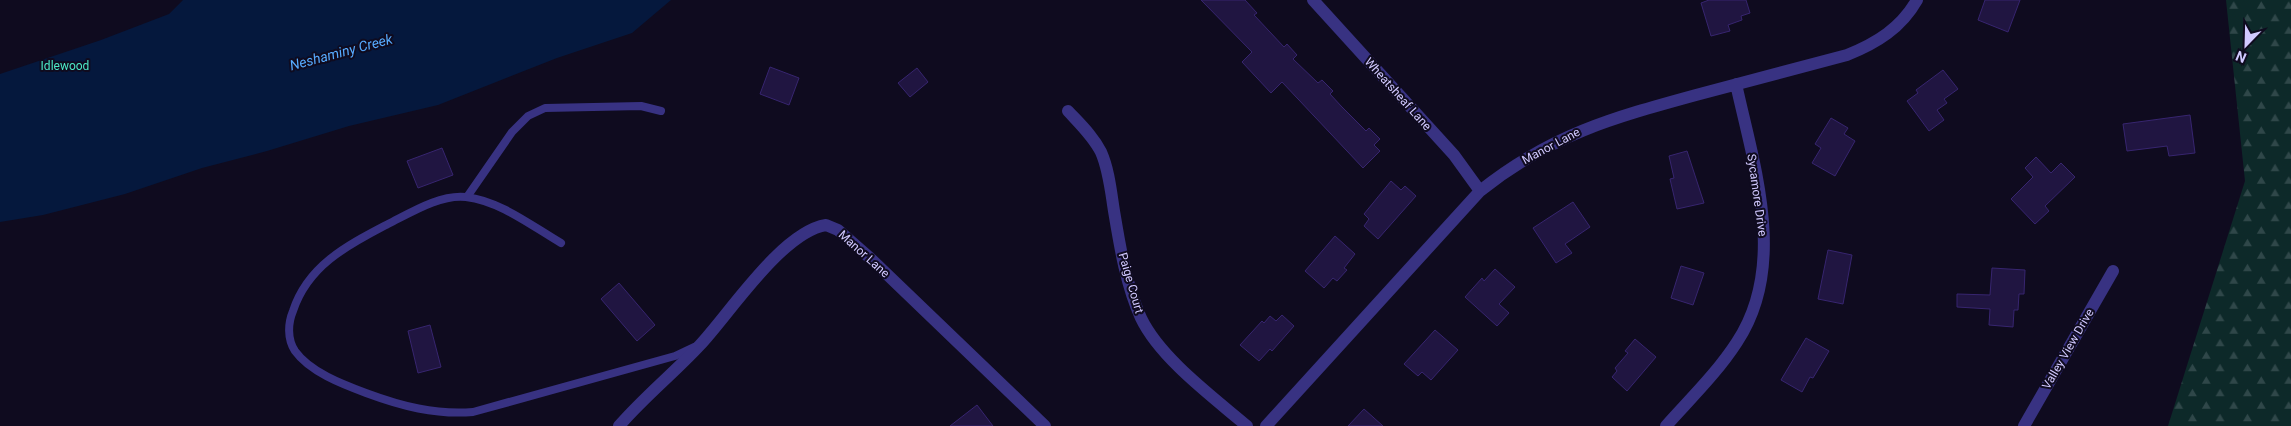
<svg xmlns="http://www.w3.org/2000/svg" width="2291" height="426" font-family="Roboto,sans-serif">
<defs>
<pattern id="forest-firs" width="22" height="20" patternUnits="userSpaceOnUse" patternTransform="scale(1.25)"><rect width="22" height="20" fill="#0d2929"/><path d="M5 1l3.5 6h-7zM16 11l3.5 6h-7z" fill="#2f4749"/></pattern>
</defs>
<rect width="100%" height="100%" fill="#0f0b1f"/>
<path fill="url(#forest-firs)" d="M2226,0H2291V426H2168L2245,181Z"/>
<path fill="#05183d" d="M183,0H671L632,33L557,58L438,105L349,126L267,151L202,168L125,194L43,215L0,222V74L101,40L169,14Z"/>
<path fill="#201541" stroke="#37256f" d="M1201,0H1245L1257,13L1254,15L1284,47L1287,44L1297,55L1293,59L1318,83L1322,80L1333,91L1330,94L1342,107L1366,131L1369,128L1380,139L1374,145L1380,151L1363,168L1282,82L1271,93L1242,62L1252,52Z
M1709,0H1746L1750,13L1741,16L1742,20L1728,25L1730,31L1711,36L1701,3Z
M1985,0H2020L2008,32L1978,20Z
M770,67L799,78L789,105L760,94Z
M917,68L928,82L910,97L898,83Z
M1943,70L1958,89L1944,99L1947,103L1937,110L1944,120L1929,131L1907,101L1918,93L1916,90Z
M2190,115L2195,153L2169,156L2167,146L2127,151L2123,124Z
M1831,118L1848,128L1844,134L1855,141L1835,176L1812,163L1821,148L1815,144Z
M442,148L453,175L418,188L407,161Z
M1687,151L1704,203L1677,209L1670,179L1674,178L1669,156Z
M2036,157L2051,173L2061,163L2075,177L2045,206L2049,211L2035,224L2011,199L2033,177L2025,168Z
M1391,181L1401,190L1405,186L1416,196L1378,239L1364,226L1369,219L1364,214Z
M1573,202L1590,227L1565,244L1572,253L1556,263L1533,228Z
M1335,236L1355,254L1344,268L1347,270L1337,281L1333,278L1324,288L1305,271Z
M1828,250L1852,255L1843,304L1818,299Z
M1681,266L1704,273L1693,305L1671,298Z
M1992,268L2025,270L2024,294H2019L2018,310H2014L2013,327L1989,325L1990,309L1957,307V294L1990,295Z
M1495,269L1515,287L1499,304L1509,313L1497,326L1465,297L1482,278L1484,281Z
M619,283L655,325L637,341L601,299Z
M1282,315L1294,326L1272,351L1270,349L1259,361L1240,345L1262,321L1264,323L1270,316L1276,321Z
M430,325L441,367L418,373L408,331Z
M1435,330L1458,350L1431,380L1422,372L1418,376L1404,364Z
M1806,338L1829,351L1813,378L1810,377L1802,392L1781,380Z
M1635,339L1656,357L1627,391L1612,377L1617,371L1615,368L1628,353L1625,351Z
M977,405L993,426H950Z
M1364,409L1383,426H1348Z"/>
<g fill="none" stroke-linecap="round" stroke-linejoin="round">
<path stroke="#383282" stroke-width="8" d="M467,197L512,132L528,116L545,108L641,106L661,111
M561,243C532,226 500,201 466,197C440,194 410,213 388,224C348,245 308,265 293,311C288,323 287,339 295,351C310,372 342,384 366,393C401,406 435,415 473,412L675,356L694,347"/>
<path stroke="#383282" stroke-width="12" d="M1313,0L1454,155L1480,191
M1068,111C1080,124 1093,136 1101,152C1109,170 1111,192 1114,211C1120,247 1126,285 1141,318C1160,358 1213,397 1247,426
M619,426C644,397 674,373 700,345C730,313 782,232 826,225L838,230L870,258L1045,426
M1266,426L1480,191C1550,135 1612,118 1696,95C1747,81 1797,68 1847,55C1877,43 1901,28 1917,0
M1666,426C1690,399 1717,373 1737,342C1788,265 1754,166 1736,84
M2024,426L2113,271"/>
</g>
<g text-anchor="middle" stroke-width="4" stroke-linejoin="round" paint-order="stroke">
<g font-size="12" fill="#4ce7c6" stroke="#0f0b1f">
<text x="65" y="70">Idlewood</text>
</g>
<g font-size="12" fill="#d1c9ff" stroke="#0f0b1f">
<text transform="translate(1398 94) rotate(48)" y="4">Wheatsheaf Lane</text>
<text transform="translate(1551 146) rotate(-28)" y="4">Manor Lane</text>
<text transform="translate(1757 195) rotate(82)" y="4">Sycamore Drive</text>
<text transform="translate(864 254) rotate(42)" y="4">Manor Lane</text>
<text transform="translate(1131 283) rotate(74)" y="4">Paige Court</text>
<text transform="translate(2068 349) rotate(-60)" y="4">Valley View Drive</text>
</g>
<g font-size="14" font-style="italic" fill="#57abff" stroke="#0f0b1f">
<text transform="translate(341 52) rotate(-15)" y="5">Neshaminy Creek</text>
</g>
</g>
<g transform="translate(2246 45) rotate(203)" stroke="#0f0b1f" stroke-width="4" paint-order="stroke">
<path d="M0-4L9 19L0 12L-9 19Z" fill="#d1c9ff"/>
<text y="-8" font-size="14" font-weight="bold" text-anchor="middle" fill="#d1c9ff">N</text>
</g>
</svg>
